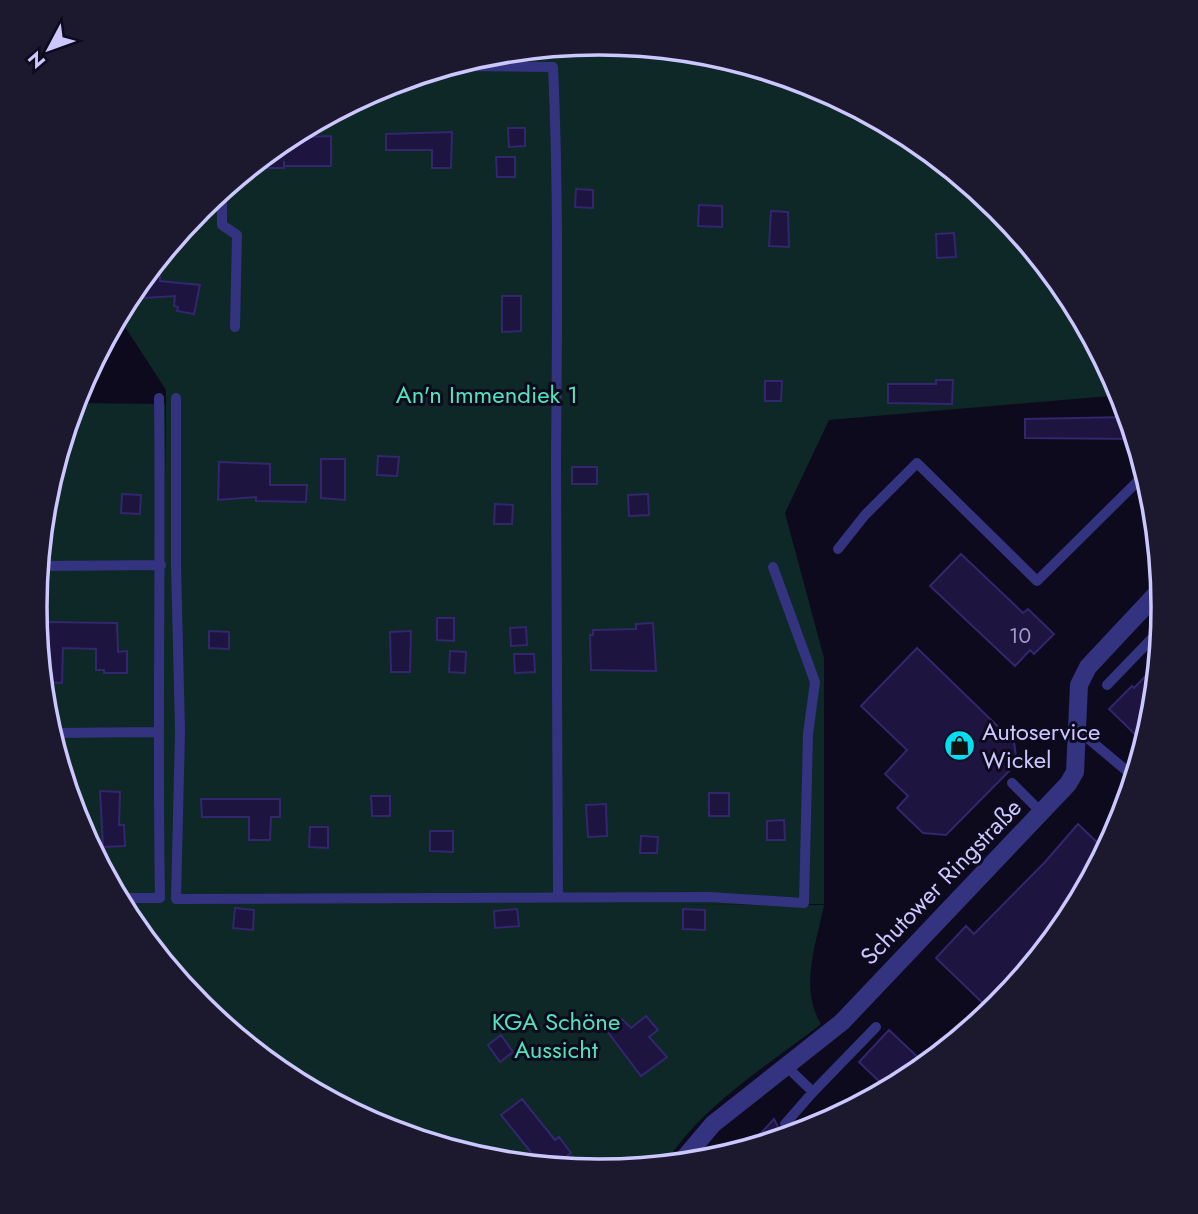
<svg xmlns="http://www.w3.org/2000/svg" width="1198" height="1214" font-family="Jost,sans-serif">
<rect width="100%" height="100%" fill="#0d0a1d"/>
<path fill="#0d2826" d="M599,43L709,54L815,86L913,138L998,208L1068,294L1121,395L829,420L785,513L824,658V904L683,905H824C816,946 799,987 821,1024C770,1064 698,1108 665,1165L599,1171L489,1160L383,1128L285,1076L200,1006L130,920L78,822L46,717L35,607L46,497L74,403L165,404L166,481V390L118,316L130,293L200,208L286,138L384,86L489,54Z"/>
<path fill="#1d153f" stroke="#32266d" stroke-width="2" d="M508,128H525V146L509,147Z
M303,129L304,137L331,136V166H284V161V168H265V155L269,151H283V140Z
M452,132L451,168H432V150H386V134Z
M496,157H515V177H497Z
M576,189L593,190V208L575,207Z
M699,205L722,206V227L698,226Z
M771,211L788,212L789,247L769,246Z
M954,233L956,257L937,258L936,234Z
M159,258L160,281L200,285L194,314L177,311L178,307L174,306L175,296L127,299Z
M502,296H521V331L502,332Z
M936,380H953L952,404L888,403V384H936Z
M765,381H782L781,401H765Z
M1128,417L1135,439L1025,438V419Z
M378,456L399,457L397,476L377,475Z
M321,459H345V500L321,498Z
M219,462L270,464V485H307L306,502L256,501V497L218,500Z
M572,467H597V484H572Z
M122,494L141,495L140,514L121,513Z
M648,494L649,515L629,516L628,495Z
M495,504L513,505L512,524H494Z
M961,554L1023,613L1028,609L1054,634L1034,654L1030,650L1015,666L930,586Z
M437,618H454V641L437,640Z
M47,622L117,623L118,652L127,651V673H104V670H96V649L63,648L62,683L43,682Z
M653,623L656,671L591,670L590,635H593V630L636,629V624Z
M526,627L527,645L511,646L510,628Z
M209,631L229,632V649L209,648Z
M411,631L410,672H391L390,632Z
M917,648L1014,742L1017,763L946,835L923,833L897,808L908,796L885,774L907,750L861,706Z
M450,651L466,652L465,673L449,672Z
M514,654H534L535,672L515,673Z
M1157,664L1152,717L1144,743L1109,709L1132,686L1134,688Z
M100,791L120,792L119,825H124L125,846L103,847Z
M709,793H729V816H709Z
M371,796H390V816H372Z
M201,799H280V817H271L270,840H249V817H202Z
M606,804L607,836L588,837L586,805Z
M784,820L785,840H767V821Z
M1078,824L1105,850L1068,921L991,1011L936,958L966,926L974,934L1045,862Z
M310,827H328V848L309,847Z
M430,831H453V852L430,851Z
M641,836L658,837L657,853H640Z
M235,908L254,910L253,930L233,928Z
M517,909L519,926L495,928L494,911Z
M683,909L705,910V930L683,929Z
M646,1016L658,1030L649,1037L667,1057L641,1076L607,1031L622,1019L631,1028Z
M889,1030L926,1065L912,1076L887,1089L859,1062Z
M501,1035L513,1052L500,1062L488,1045Z
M522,1099L555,1140L559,1137L571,1153L553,1166L524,1164L534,1156L501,1115Z
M774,1119L779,1129L791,1135L746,1149Z"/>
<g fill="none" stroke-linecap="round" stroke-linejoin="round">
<path stroke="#33337f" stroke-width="10" d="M449,66L553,67C559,199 557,331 556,463C556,607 557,752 558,897
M222,190V225L237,235L235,327
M1111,381L1112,375
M176,398V565L180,731L176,899L710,897L804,903L808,734L815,682L773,567
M838,549L865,515L917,463L1037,581L1145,474
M39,566L161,565
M1107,685L1161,629
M1078,730L1134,777
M51,733L157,732
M1012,783L1041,812
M118,898H160C157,731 161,564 159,398
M786,1066L813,1092L876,1027
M785,1124L813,1092"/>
<path stroke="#33337f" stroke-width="18" d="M680,1163L713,1124L842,1022L1068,784L1075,772L1079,685L1088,667L1161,589"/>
</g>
<defs>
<symbol id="shop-disc" viewBox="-11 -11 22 22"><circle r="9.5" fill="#00e0f2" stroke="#0d0a1d"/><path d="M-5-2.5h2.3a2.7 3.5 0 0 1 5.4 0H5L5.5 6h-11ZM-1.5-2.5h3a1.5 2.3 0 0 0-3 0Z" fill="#111"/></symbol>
</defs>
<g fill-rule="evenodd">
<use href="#shop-disc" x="942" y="728" width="35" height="35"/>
</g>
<g text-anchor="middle" stroke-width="6" stroke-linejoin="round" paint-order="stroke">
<g font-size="21" fill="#a09acf">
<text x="1020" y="643">10</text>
</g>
<g font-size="24" fill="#4de5bb" stroke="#0d0a1d">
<text x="487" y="403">An'n Immendiek 1</text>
<text x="556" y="1030">KGA Schöne<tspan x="556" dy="28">Aussicht</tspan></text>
</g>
<g font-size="24" fill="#ccc7ff" stroke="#0d0a1d" text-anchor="start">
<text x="982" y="740">Autoservice<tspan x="982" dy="28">Wickel</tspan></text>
</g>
<g font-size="24" fill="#ccc7ff" stroke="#0d0a1d">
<text transform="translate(941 882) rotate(-46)" y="8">Schutower Ringstraße</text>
</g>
</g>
<path d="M0 0H1198V1214H0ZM47 607a552 552 0 1 1 1104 0a552 552 0 1 1-1104 0Z" fill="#1c192f" fill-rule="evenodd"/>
<path fill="none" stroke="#ccc7ff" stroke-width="3.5" d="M47 607a552 552 0 1 1 1104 0a552 552 0 1 1-1104 0Z"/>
<g transform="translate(49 49) rotate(229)" stroke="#0d0a1d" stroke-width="5" paint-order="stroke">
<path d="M0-5L12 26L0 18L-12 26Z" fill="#ccc7ff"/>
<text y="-10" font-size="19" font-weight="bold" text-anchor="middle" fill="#ccc7ff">N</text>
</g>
</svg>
